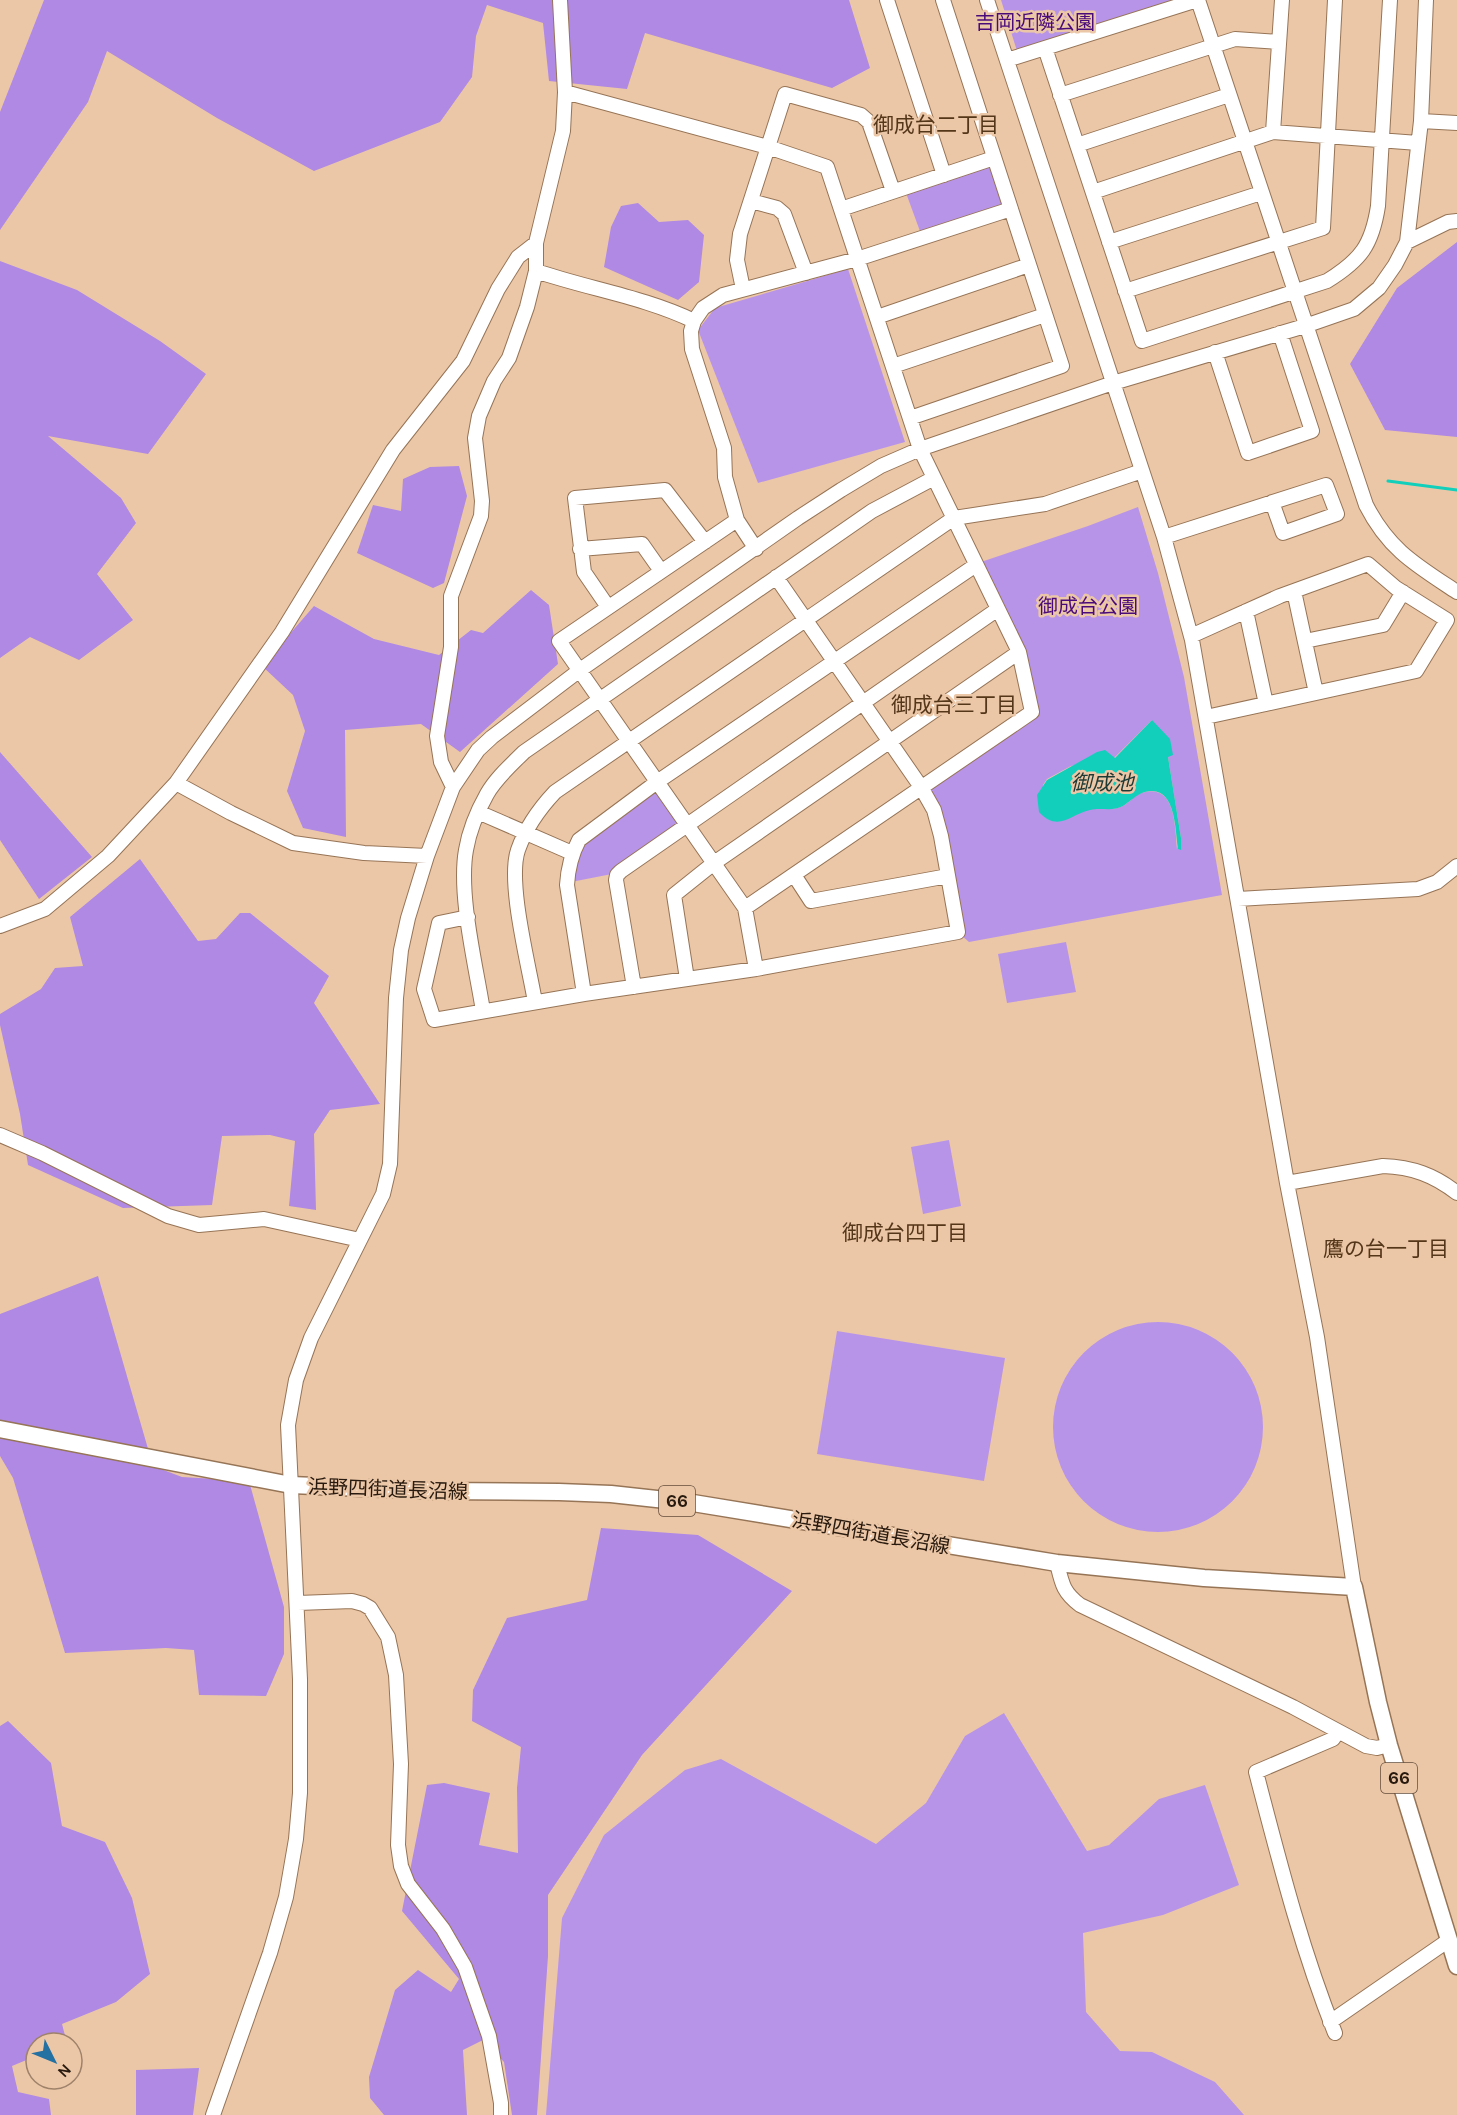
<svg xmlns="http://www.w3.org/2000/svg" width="1457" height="2115" font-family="Karla,'Noto Sans JP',sans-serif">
<rect width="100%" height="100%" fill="#ecc7a7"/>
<path fill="#b894e9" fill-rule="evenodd" d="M1001,0H1177L1017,51Z
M985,165L993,170L1004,202L1001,207L921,234L906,193Z
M848,269L905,442L758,483L698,330L715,308Z
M1138,507L1158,573L1184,677L1222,895L969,942L961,935L930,793L932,786L1036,715L1026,653L981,562L1088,526ZM1152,720L1168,757L1181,838L1177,849C1175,828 1176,782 1142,793C1135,795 1130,802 1123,806C1112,811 1102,808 1091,809C1079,811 1070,820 1056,821L1043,785L1047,779L1071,766L1114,758Z
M651,792L657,793L678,823L676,828L612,874L571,882L581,843Z
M1066,942L1076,992L1007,1003L998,954Z
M949,1140L961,1206L923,1214L911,1147Z
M1053 1427a105 105 0 1 1 210 0a105 105 0 1 1-210 0Z
M837,1331L1005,1358L984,1481L817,1454Z
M1004,1713L1087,1851L1109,1845L1159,1799L1205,1785L1239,1885L1163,1915L1083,1933L1086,2012L1120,2051L1152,2052L1215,2082L1244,2115H546L562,1918L604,1835L685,1770L721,1759L876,1844L926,1803L965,1736Z"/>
<path fill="#af89e4" d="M44,0H849L870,68L832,88L645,33L627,89L549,81L543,23L487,5L476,36L472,77L440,122L314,171L217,118L107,51L88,102L0,230V112Z
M638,203L659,222L688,220L704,235L699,282L678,300L604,267L611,227L621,206Z
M1457,242V437L1385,430L1350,364L1397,288Z
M0,261L77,290L160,341L206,374L148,454L48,436L121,498L136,523L97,574L133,620L79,660L30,637L0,658Z
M459,466L467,496L444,583L433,588L357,553L373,505L401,511L403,479L430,467Z
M531,590L549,605L558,664L460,752L421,724L345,730L346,837L303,828L287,791L305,731L293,695L262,666L314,606L374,639L439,655L471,630L483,633Z
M0,752L92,857L39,899L0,840Z
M140,859L198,941L216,939L240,913H250L329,976L314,1003L380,1104L330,1110L314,1134L316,1210L289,1206L295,1141L270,1135L222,1136L212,1205L123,1208L28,1165L20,1114L0,1025V1014L41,989L55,968L83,966L70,917Z
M98,1276L153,1466L182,1477L249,1481L284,1607V1654L266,1696L199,1695L194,1650L166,1648L65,1653L13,1478L0,1456V1314Z
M601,1528L698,1535L792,1591L642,1755L548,1895V1956L537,2115H512L504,2062L483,2040L463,2050L467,2115H384L370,2098L369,2077L395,1990L418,1970L451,1992L459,1979L402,1911L427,1785L444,1783L490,1793L479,1845L518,1853L517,1788L521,1747L472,1721L473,1690L507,1618L587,1600Z
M8,1721L51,1763L62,1826L105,1842L132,1898L150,1974L116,2002L62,2024L67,2043H36V2056L12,2066L18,2092L49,2099L51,2115H0V1726Z
M199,2068L193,2115H136V2070Z"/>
<path fill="#11cfbb" d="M1152,720L1170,739L1173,755L1168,757L1181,838V850L1178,849C1175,829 1176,781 1142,793C1135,796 1129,802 1123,806C1112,812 1101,807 1090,810C1071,814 1058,833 1039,812L1037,795L1047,780L1097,752L1105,750L1115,758Z"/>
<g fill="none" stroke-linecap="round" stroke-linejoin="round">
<path stroke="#11cfbb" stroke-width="3" d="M1388,481L1457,490"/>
<defs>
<path id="minor" d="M887,0L944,175
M987,0L1164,537L1192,640L1287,1183L1317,1337L1354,1587
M1198,0L1366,505C1389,550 1416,565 1457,592
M1045,48L1142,341L1327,281C1361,260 1372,245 1378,206L1390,0
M1007,60L1197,0
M565,92L768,147L827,167L920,449L1019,652L1032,712L745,908
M1060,95L1235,39L1279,42
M1421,121L1457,123
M1273,132L1282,0
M1077,145L1229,95
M1093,192L1273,132L1418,143
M751,201L777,208L784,214L806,273
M841,209L994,158
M1109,242L1261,193
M1407,242L1448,222L1457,221
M536,271C589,289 644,297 694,321
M743,289L737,260L740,234L785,94L861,115L869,122L893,191
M1125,291L1323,228L1335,0
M877,317L1029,265
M1215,352L1248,453L1312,431L1280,333
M893,366L1045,315
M910,418L1062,366L943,0
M737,520L559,641L745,908L756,969
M1164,537L1326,485L1337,514L1283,533L1272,502
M580,549L642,544L661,571
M756,549L737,520L725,477L724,448L692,349L691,331L694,321L703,308L723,295L857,259L1011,209
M1294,591L1316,693
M608,607L584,572L575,498L665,490L705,542
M1246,611L1266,704
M1191,636L1280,596L1368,564L1396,588L1447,620L1416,671L1206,717
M1305,641L1383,625L1403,592
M176,783L231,813L293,843L364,853L427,856
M453,787L441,762L437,736L451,647V596L481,516L482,501L475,438L479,416L494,381L509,358L527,307L536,271V243L563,131L565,92L560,0
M478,812L572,853
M794,875L811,901L948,876
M1238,899L1418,889L1437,882L1457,866
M468,917L439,923L424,989L434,1020L584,994L756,969L958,932L941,836L934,810L921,787L776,577
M0,926L45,909L108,856L176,783L282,632L393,450L463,361L498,289L518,257L536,243
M687,979L674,895L714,863L1019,652
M634,987L616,880L617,875L621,871L998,609
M584,994L567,885C568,868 571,855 579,840L657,782L976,565
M535,1002C529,966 507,882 518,850C526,827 539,809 555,792L954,518L1045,504L1142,471
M483,1011C476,966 458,894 466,850C469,832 478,810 487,794C496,778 511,765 524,752L872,511L934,478
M0,1135L42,1153L168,1216L199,1225L264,1219L360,1240
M1287,1183L1383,1166C1412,1167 1434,1175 1457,1193
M1057,1563C1062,1584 1063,1592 1080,1605L1293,1707L1366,1746L1377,1748L1389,1745
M298,1603L352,1601L363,1604L370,1608L388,1637L396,1675L401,1764L398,1845L401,1866L408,1884L443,1929L465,1967L489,2036L501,2103V2115
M1330,2022L1449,1940
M1335,2033C1301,1948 1279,1860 1256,1772L1333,1739L1338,1731
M213,2115L270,1953L286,1897L296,1839L300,1793V1679L288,1425L296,1380L311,1338L383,1194L390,1164L396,998L401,950L408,918L427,856L453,787L478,750L492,737L580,670L798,518L841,490L881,466L920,449L1113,383L1305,326L1354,309L1379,288L1395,265L1407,242L1421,121L1426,0"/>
<path id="major" d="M0,1429L291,1485L435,1491L559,1492L611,1494L693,1503L1057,1563L1204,1578L1354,1587L1378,1702L1389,1745L1457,1966"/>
</defs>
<use href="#minor" stroke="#967456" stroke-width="16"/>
<use href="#major" stroke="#967456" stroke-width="19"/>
<use href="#minor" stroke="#fff" stroke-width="14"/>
<use href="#major" stroke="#fff" stroke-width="16"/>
</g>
<g text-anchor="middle" stroke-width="5" stroke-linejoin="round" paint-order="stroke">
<g fill="#ecc7a7" stroke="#634e3c" stroke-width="1.5">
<rect x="659" y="1486" width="36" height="30" rx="4.5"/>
<rect x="1381" y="1763" width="36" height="30" rx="4.5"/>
</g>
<g font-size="18" font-weight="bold" fill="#281a0e">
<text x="677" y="1507">66</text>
<text x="1399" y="1784">66</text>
</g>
<g font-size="20" fill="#490a7a" stroke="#ecc7a7">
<text x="1035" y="29">吉岡近隣公園</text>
<text x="1088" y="613">御成台公園</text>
</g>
<g font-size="20" fill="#281a0e" stroke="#ecc7a7">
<text transform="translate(388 1489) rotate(2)" y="7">浜野四街道長沼線</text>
<text transform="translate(871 1533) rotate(10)" y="7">浜野四街道長沼線</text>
</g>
<g font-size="21" fill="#543619" stroke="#ecc7a7">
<text x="936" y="132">御成台二丁目</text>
<text x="954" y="712">御成台三丁目</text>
<text x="905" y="1240">御成台四丁目</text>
<text x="1386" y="1256">鷹の台一丁目</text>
</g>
<g font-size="21" font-style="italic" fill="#1f3935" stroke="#ecc7a7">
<text x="1102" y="790">御成池</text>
</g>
</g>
<g transform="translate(54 2061) rotate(133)"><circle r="28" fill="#ecc7a7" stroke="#9e826a" stroke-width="1.5"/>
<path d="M0-4.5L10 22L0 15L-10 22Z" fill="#2370a2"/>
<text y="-9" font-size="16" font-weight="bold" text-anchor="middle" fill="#281a0e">N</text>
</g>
</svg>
